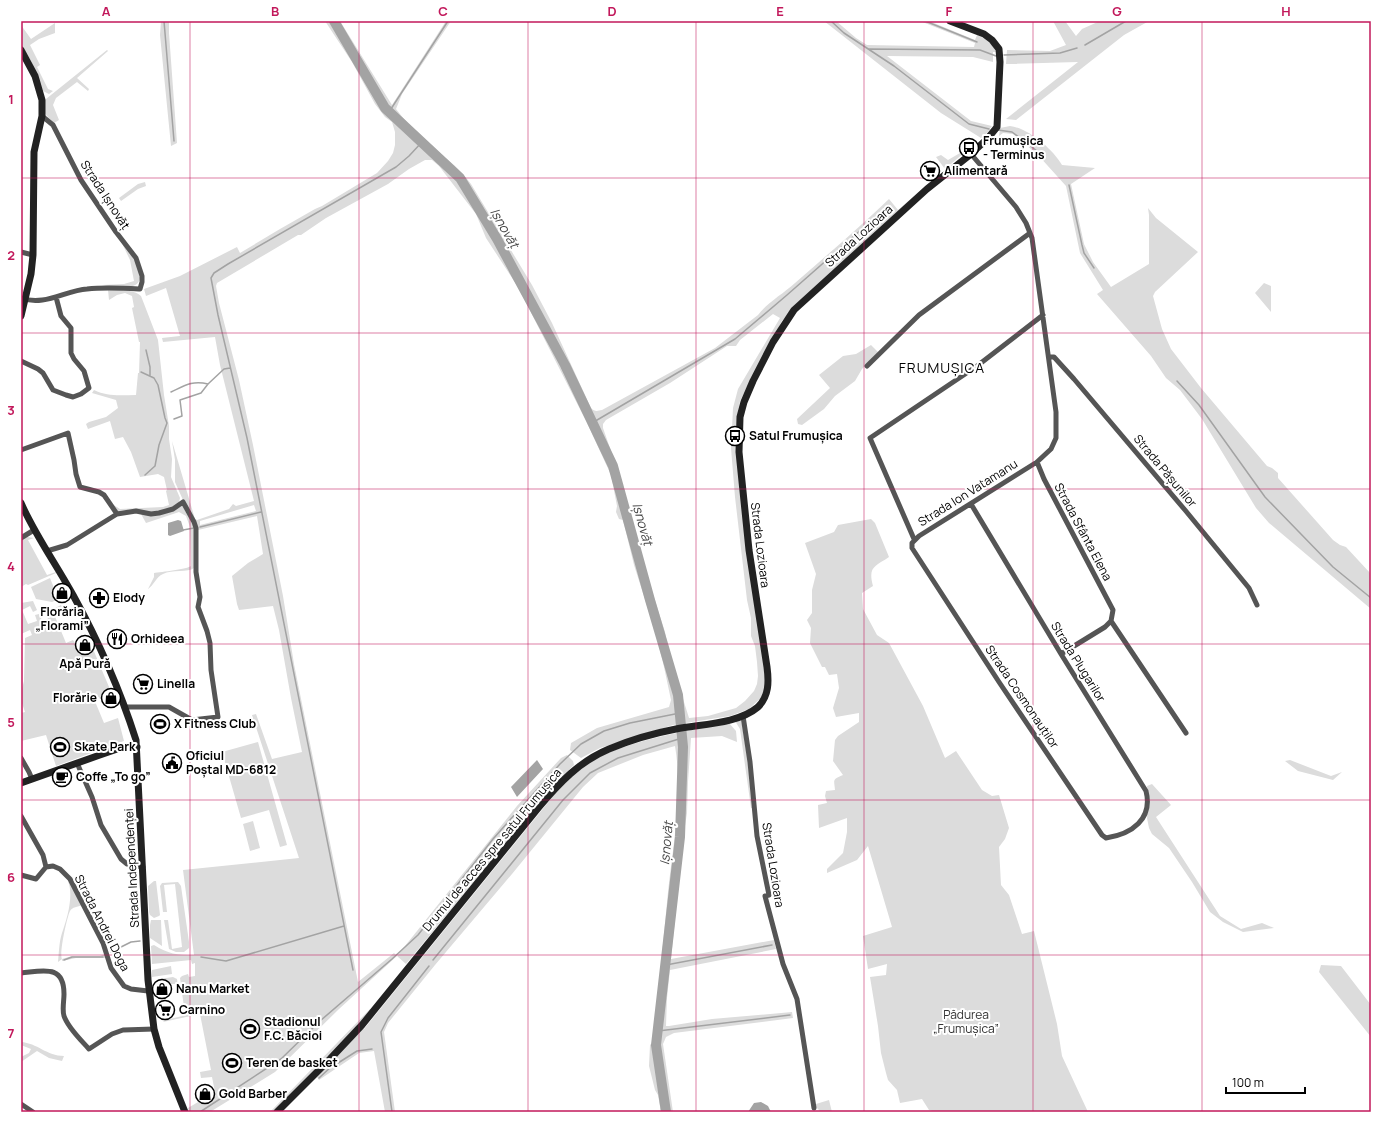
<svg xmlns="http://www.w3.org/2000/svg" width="1392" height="1133" font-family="Manrope,sans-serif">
<rect width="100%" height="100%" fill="#fff"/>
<path fill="#dcdcdc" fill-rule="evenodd" d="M161,21H169V33L177,143L171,146L160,35Z
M325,21H340L392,105L446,21H451L402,94L396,109C404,120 414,130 424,139C440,154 458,166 471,184L532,285L552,323L591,408C595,412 597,411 602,410L715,348L758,315C768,302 783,294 795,283C827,255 859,228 889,199L898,210L929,183V185L797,303L782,321L750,381L740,401L737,419L766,676L764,695L749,709L730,716L673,725L600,748L581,758L570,750L571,743L597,728L669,707L671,700L664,667L656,634L634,565L623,520L619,519L616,512L617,506L611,475L587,423L518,287L486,238L476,214L439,166L432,160H425L409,169L388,184L326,218L301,235H298L217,283L216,286L219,303L239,380L253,445L283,596L294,664L358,982L394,953L397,956L517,806L561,758L567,755L573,761L574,765L556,782L406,964L397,956L339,1009L275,1072L210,1112H189L188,1108L215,1092L212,1077L201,1078L200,1072L211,1070L200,1014L163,1022L165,1020L200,1012L197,1009L188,1010L184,1007L180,978L182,976L188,974L189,977L195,976V963L192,964L191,960L152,964L151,946L154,945C168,954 177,955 194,955L183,870L299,858L252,715L256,714L272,759L302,752L291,698L279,630L273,606L239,610L237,604L232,576L248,563L263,554L257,516L198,530L195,519L183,500L175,482V460L172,441L195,519L197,520L229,509L233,504L236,506L254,501L220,365L215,337L163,342L162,338L180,336L166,288L146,296L144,289L180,276L237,247L240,253L280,229L315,209L322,206L377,173L388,161L393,153L395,145V132L392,122L385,117L375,104L352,62ZM773,314L780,318L738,389L733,408L731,448L735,497L747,600L751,618V636L755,646L757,662L758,676L757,684L754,691L745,701L736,708L708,716L689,718L669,654L665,632L639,550L632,519L610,448L603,428V424L606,420L670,383L727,346H736L740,340ZM254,505L256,511L200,525V521Z
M824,21H836L856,38L867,45L974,47L975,43L920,21H929L975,40L977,35C986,39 992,43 996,52H993V62L973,57L887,56L971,121L992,126L987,133L981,138L941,113Z
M1053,21H1065L1076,36L1082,29L1100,21H1149L1124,35L1016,120L1006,119L1078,62L1006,64L1007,50L1050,51L1066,45Z
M55,23V33L39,39L30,45L40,65L37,67L48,89L53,91L49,94L43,91L32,63L21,44V25L31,39Z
M107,50L108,51L77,78L89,89L88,91L77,82L56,98L53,105L59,120L54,123L44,113V102L46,99Z
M1010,126C1028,128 1053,149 1062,165L1095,168L1071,184L1084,244L1093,262L1111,287L1149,264V215L1148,208L1156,218L1198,252L1155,292L1153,296L1162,329L1171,349L1201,388L1267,466L1272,468L1278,473V478L1333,540L1340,545L1346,547L1371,574V609L1269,523L1256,508L1202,419L1180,390L1166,378L1151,356L1097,294L1103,290L1080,253L1066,186L1038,155L1013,134L1003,133L999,136L1000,128Z
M969,144L971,147L945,169L936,157L941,155L948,160L960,153Z
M145,182L146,186L138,189L121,201L119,198L138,184Z
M120,239C126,247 152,280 133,286C129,287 125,287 121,286C115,286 108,287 102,285L124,284L134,281L130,260Z
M1264,283L1271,286V312L1255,293Z
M108,290C118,290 134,289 141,296L158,340L164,395L169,426V439L172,459L171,477L180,498L179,502L172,508L151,513L136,509L118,511L112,504L120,509L163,507L169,505L166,491L167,490L164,477L158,474L140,477L131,452L123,437L115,439L110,421L88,429L86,424L89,422L106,417L118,408L116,400L92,393L94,390C108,397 121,395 136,395L138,373H139L140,342H139L132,308L134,307L132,296L125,293L117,295L109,300Z
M871,345L878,352L862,369L855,381L835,396L824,409L802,425L798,424L797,419L830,388L819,375L843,356L856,354Z
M182,505L194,527V568C188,573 172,569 163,574C156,577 154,585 148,589L154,577V573C161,572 188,569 191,566L190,527L186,516L179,512L146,523L141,514L150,516Z
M871,519L875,523L889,557C874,567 868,567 873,586L862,593L863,609L877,635L889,643L923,706L945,758L956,751L982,790L992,796L999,795L1009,828L1005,839L999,847L1001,885L1009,895L1022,934L1034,931L1057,1024L1062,1056L1088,1112H935L929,1110L922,1099L900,1103L897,1090L888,1080L886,1073L881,1053L878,1026L870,977L886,975L887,964L868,969L863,936L892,927L868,846L857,860L827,873V869L843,853L847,832V818L819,828L818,805L827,803L825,796L826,791L835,790C834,779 832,780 843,775L833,761L835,740L838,736L859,722V713L836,717L833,708L839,688L837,674L829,675L825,667H822L810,643L811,628L807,620L812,613V590L816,574L805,543L834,532L838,525Z
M27,537L34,538L28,540L47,575L56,572V573L28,585L26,584L21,587V541Z
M50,578L54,588L60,585L62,591L59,592L61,598L52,602L36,599L31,587Z
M33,601L37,610L33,612L30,606L22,610L28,624L37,621L35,615L39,614L44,624L55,608L61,605L64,610L54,614L66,643L73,640L75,643C81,640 84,638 90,642L112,694L100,699L99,697L94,699L104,723L118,718L124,741L56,766L46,735L21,741V713L25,712L21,700V693L24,681L25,638L32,635L30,630L21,634V603Z
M741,719L748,762L752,808H751L740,729L735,721Z
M729,723L736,731L737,742L722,736L691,738L688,782L687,813L683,839L671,959L774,940L776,949L670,970L667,998L666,1026H669L712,1019L792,1012L793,1018L674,1033L666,1037L663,1044L673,1112H661L658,1095L655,1090L649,1066L650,1045L652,1043C659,993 663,942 668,892C673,846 683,792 675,746L643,755L598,773L583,787L512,874L435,965L388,1023L384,1032L395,1112H385L374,1051L359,1053L319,1080L317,1077L362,1028L364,1029L559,789C574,775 589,761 608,753C644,738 691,730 729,723Z
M258,742L287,845L280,847L269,810L241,818L222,752Z
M1290,760L1331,776L1342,772L1333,780L1298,771L1285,761Z
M1152,784L1171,805L1156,817L1220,916L1241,929L1262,923L1274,928L1243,932L1223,922L1210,912L1192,882L1169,848L1152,834L1149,828L1147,818L1149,802L1147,786Z
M253,821L260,848L250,851L243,824Z
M68,881L72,886L82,905C78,907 72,907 70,911C67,917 59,954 62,959L72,956H100L105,954L106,958H76L62,961V959L58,962C59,953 59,942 62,933C67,919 74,896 68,881Z
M154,881H156L160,915L159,916L154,918L150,915L149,912L148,886Z
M178,882L181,886L189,942V948L184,952H176L169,949L164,920H168L172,949L182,947L175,884L164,885L167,912H163L160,886L162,883Z
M151,920H161L162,946L150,938V925Z
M1321,965L1341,966L1371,1005V1037L1319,972Z
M171,966L172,974L152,977V970Z
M173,977L177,979L178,989H175V984H169L168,982L158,983L159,979Z
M370,1009H371L355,1028L273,1112H270Z
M21,1042C37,1043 47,1056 64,1056L62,1061L49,1058L37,1051L21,1062V1057L29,1053L31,1049L21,1045Z
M829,1100L832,1112H821L816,1107V1104Z"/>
<path fill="#a3a3a3" d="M178,520L181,521L184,531L170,536L168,535V523Z
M537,760L543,769L517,797L511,787Z
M761,1102L768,1106L771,1112H748L754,1103Z"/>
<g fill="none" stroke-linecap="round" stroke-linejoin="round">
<path stroke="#a3a3a3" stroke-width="1.5" d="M164,21L174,141
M831,21L844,33L894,66L969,124L989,129
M925,21L977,42
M1085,45L1126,21
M869,49L980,50L996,56
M1004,55L1060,53L1077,48
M389,112L448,21
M998,130L1012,132L1041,154
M1069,185L1082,245L1084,253L1094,268
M146,350L150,367V376
M141,372L154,378L158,385L165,418L167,423L159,445L155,466L145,475
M1177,381L1199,405L1265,497L1333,567L1371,598
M171,392C184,386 192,380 208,384
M174,419L182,416L180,400L201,393L208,384L224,369L230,368
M592,423L735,339L787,295L862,229
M200,527L261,512
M183,530L194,528
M111,952L131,942L140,941
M201,957L226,961L344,926
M64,960L72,957H103
M433,960L563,800L590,773L618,758L682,738
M666,965L772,945
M353,970L247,438L218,315L211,278L214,273L228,264L396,167L409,156L422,142
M658,1031L790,1015
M338,1063L357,1051L372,1049
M319,1078L332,1066
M200,1112L281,1059L320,1021L392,959L418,935L493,839L560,764L581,744L604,731L630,723L680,713
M392,1112L381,1032L388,1018L429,966"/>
<path stroke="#a3a3a3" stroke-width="10" d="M334,21L385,108L460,178L497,239L565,365L613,466L650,600L678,695L683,747L680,837L656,1045L666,1112"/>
<path stroke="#555" stroke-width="5" d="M971,154L1016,207L1026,223L1032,238L1056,412V438L1051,449L1037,462L919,536L912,543V548L999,682L1102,835L1106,838C1132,834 1153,819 1146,791L1061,654L971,504
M21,252L33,255
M21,298C44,307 66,290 87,289C105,287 122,288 140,289L142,282V276L136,258L116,232L81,180L53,125L42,116
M1049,357H1054L1074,379L1185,510L1249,588L1257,605
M21,361L38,369L43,373L53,390L66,395L73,397L81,394L89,388L84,371L74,359L71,353V328L61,316L56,297
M867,366L919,315L1030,233
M21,450L68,433L74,460L76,474L80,487L99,492L104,495L117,514L136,511L151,514L159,513L173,509L183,502L194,522L196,528V572L200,597L198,607L207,631L210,643L211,670L218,717L192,720L169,707H124
M1037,462L1044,479L1113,610L1111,621L1105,627L1061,654
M21,538L34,530
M914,539L870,438L977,366L1043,315
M47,551L67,545L117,514
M1111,621L1186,733
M743,716L750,762L757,836L769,895L765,896L783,964L797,999L814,1108
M21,758L29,772L32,779
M77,763L92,797L101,825L121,859L127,864L143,867
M21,816L43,855L46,867
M46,867L53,866L60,869L70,879L103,943L111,968L124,986L131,989L148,991
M21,875L36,879L46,867
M21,973C43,971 64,964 64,994C64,1001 62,1010 64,1016C68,1028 81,1040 89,1049L112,1034L123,1030L154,1029
M21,1104L33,1112"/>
<path stroke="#222" stroke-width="7" d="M21,50L35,76L42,100V116L34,152L33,255L31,274L21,316
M21,503C35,535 56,564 73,595C99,642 120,690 136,740L148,980L154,1029L159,1047L185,1112
M21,783L97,756L123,747H137
M277,1112L330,1059L362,1025L539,807C559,783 580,761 609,749C628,741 655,733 676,729C701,724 738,724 758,707C769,696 769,682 767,667L749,550L739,452L740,417L744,402L753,381L773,342L794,310L927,189L971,154L988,138L997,127L1000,62L999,49L992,40L984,34L950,21"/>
</g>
<path fill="none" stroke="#c2185b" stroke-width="1" stroke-opacity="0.55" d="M190,21V1112M359,21V1112M528,21V1112M696,21V1112M864,21V1112M1033,21V1112M1202,21V1112M21,178H1371M21,333H1371M21,489H1371M21,644H1371M21,800H1371M21,955H1371"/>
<defs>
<symbol id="bus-ring" viewBox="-11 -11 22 22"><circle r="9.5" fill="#fff" stroke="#000" stroke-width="1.5"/><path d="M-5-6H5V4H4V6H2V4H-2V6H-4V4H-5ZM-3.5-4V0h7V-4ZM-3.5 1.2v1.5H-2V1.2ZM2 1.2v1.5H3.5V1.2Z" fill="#000"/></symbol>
<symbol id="supermarket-ring" viewBox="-11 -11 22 22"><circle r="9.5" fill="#fff" stroke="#000" stroke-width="1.5"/><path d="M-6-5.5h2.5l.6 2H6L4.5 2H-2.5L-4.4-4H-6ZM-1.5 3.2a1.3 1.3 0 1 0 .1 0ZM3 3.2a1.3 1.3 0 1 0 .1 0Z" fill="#000"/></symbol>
<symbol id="shop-ring" viewBox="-11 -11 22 22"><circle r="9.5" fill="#fff" stroke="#000" stroke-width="1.5"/><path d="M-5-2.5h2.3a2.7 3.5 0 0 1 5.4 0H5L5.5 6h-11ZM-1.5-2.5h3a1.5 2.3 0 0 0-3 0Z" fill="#000"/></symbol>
<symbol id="pharmacy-ring" viewBox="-11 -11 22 22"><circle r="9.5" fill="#fff" stroke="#000" stroke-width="1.5"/><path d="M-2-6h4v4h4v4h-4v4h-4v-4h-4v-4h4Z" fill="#000"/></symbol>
<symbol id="restaurant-ring" viewBox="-11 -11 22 22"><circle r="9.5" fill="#fff" stroke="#000" stroke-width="1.5"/><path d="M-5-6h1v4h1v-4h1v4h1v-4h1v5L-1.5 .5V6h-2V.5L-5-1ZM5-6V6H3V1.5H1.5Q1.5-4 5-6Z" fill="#000"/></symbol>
<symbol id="stadium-ring" viewBox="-11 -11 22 22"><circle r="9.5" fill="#fff" stroke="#000" stroke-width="1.5"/><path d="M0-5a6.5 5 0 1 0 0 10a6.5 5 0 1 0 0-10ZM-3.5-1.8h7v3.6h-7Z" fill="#000"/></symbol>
<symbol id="civic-ring" viewBox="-11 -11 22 22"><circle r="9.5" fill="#fff" stroke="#000" stroke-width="1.5"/><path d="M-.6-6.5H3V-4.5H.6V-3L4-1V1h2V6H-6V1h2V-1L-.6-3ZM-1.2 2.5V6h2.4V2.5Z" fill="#000"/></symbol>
<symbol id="cafe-ring" viewBox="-11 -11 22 22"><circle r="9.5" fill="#fff" stroke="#000" stroke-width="1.5"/><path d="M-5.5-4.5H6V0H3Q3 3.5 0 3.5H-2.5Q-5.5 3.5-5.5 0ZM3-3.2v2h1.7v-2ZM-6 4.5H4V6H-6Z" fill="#000"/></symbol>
</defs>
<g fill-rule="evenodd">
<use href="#bus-ring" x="958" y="137" width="22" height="22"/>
<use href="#supermarket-ring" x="919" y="160" width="22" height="22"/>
<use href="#bus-ring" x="724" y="425" width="22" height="22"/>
<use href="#shop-ring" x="51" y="582" width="22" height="22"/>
<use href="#pharmacy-ring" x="88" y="587" width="22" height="22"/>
<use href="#restaurant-ring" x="106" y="628" width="22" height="22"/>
<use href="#shop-ring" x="74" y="634" width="22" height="22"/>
<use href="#supermarket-ring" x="132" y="673" width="22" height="22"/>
<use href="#shop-ring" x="100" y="687" width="22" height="22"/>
<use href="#stadium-ring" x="149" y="713" width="22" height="22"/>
<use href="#stadium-ring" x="49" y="736" width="22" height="22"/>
<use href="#civic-ring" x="161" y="752" width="22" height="22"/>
<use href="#cafe-ring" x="51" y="766" width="22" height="22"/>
<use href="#shop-ring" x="151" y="978" width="22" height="22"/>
<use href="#supermarket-ring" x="154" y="999" width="22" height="22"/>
<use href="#stadium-ring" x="239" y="1018" width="22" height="22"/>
<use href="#stadium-ring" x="221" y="1052" width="22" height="22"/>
<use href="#shop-ring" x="194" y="1083" width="22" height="22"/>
</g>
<g text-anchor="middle" stroke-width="4" stroke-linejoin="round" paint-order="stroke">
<g font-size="12" font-weight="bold" fill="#000" stroke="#fff" text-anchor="start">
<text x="983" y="145">Frumușica<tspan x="983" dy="14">- Terminus</tspan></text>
<text x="944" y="175">Alimentară</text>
<text x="749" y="440">Satul Frumușica</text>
<text x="113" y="602">Elody</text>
<text x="62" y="616" text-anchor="middle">Florăria<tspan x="62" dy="14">„Florami”</tspan></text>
<text x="131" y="643">Orhideea</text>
<text x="85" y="668" text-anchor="middle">Apă Pură</text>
<text x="157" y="688">Linella</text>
<text x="97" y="702" text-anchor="end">Florărie</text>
<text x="174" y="728">X Fitness Club</text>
<text x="74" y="751">Skate Park</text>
<text x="186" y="760">Oficiul<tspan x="186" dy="14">Poștal MD-6812</tspan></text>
<text x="76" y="781">Coffe „To go”</text>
<text x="176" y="993">Nanu Market</text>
<text x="179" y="1014">Carnino</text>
<text x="264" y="1026">Stadionul<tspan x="264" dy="14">F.C. Băcioi</tspan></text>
<text x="246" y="1067">Teren de basket</text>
<text x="219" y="1098">Gold Barber</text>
</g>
<g font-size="12" fill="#000" stroke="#fff">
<text transform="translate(105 195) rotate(57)" y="4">Strada Ișnovăț</text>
<text transform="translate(859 236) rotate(-42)" y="4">Strada Lozioara</text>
<text transform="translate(1165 471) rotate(50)" y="4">Strada Pășunilor</text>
<text transform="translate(968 493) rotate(-32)" y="4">Strada Ion Vatamanu</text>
<text transform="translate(1083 532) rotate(62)" y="4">Strada Sfânta Elena</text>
<text transform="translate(760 545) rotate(83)" y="4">Strada Lozioara</text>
<text transform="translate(1078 662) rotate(58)" y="4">Strada Plugarilor</text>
<text transform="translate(1022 697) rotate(56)" y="4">Strada Cosmonauților</text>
<text transform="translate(492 850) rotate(-50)" y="4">Drumul de acces spre satul Frumușica</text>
<text transform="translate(773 865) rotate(81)" y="4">Strada Lozioara</text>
<text transform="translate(132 868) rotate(-93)" y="4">Strada Independenței</text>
<text transform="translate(102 923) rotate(63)" y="4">Strada Andrei Doga</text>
</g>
<g font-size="12" fill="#333" stroke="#fff">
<text x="966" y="1019">Pădurea<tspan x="966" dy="14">„Frumușica”</tspan></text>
</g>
<g font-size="13" font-style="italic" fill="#444" stroke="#fff">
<text transform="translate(505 228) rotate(60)" y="5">Ișnovăț</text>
<text transform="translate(643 524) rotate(74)" y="5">Ișnovăț</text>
<text transform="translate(666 843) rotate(-85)" y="5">Ișnovăț</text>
</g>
<g font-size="14" letter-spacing="1" fill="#000" stroke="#fff">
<text x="942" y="373">FRUMUȘICA</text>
</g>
</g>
<rect width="1392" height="1133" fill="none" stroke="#ffffff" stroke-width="44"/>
<path d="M1226 1087v6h79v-6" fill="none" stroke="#000000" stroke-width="2"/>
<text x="1232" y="1087" font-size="12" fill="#000000" stroke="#ffffff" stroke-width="3" paint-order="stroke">100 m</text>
<rect x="22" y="22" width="1348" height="1089" fill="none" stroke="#c2185b" stroke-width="1.5"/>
<g font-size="13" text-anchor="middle" font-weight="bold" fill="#c2185b">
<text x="106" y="16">A</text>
<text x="275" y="16">B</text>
<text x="443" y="16">C</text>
<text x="612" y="16">D</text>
<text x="780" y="16">E</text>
<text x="949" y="16">F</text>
<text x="1117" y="16">G</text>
<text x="1286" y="16">H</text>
<text x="11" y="104">1</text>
<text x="11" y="260">2</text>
<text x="11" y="415">3</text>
<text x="11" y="571">4</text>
<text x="11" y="727">5</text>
<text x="11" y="882">6</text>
<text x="11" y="1038">7</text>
</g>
</svg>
